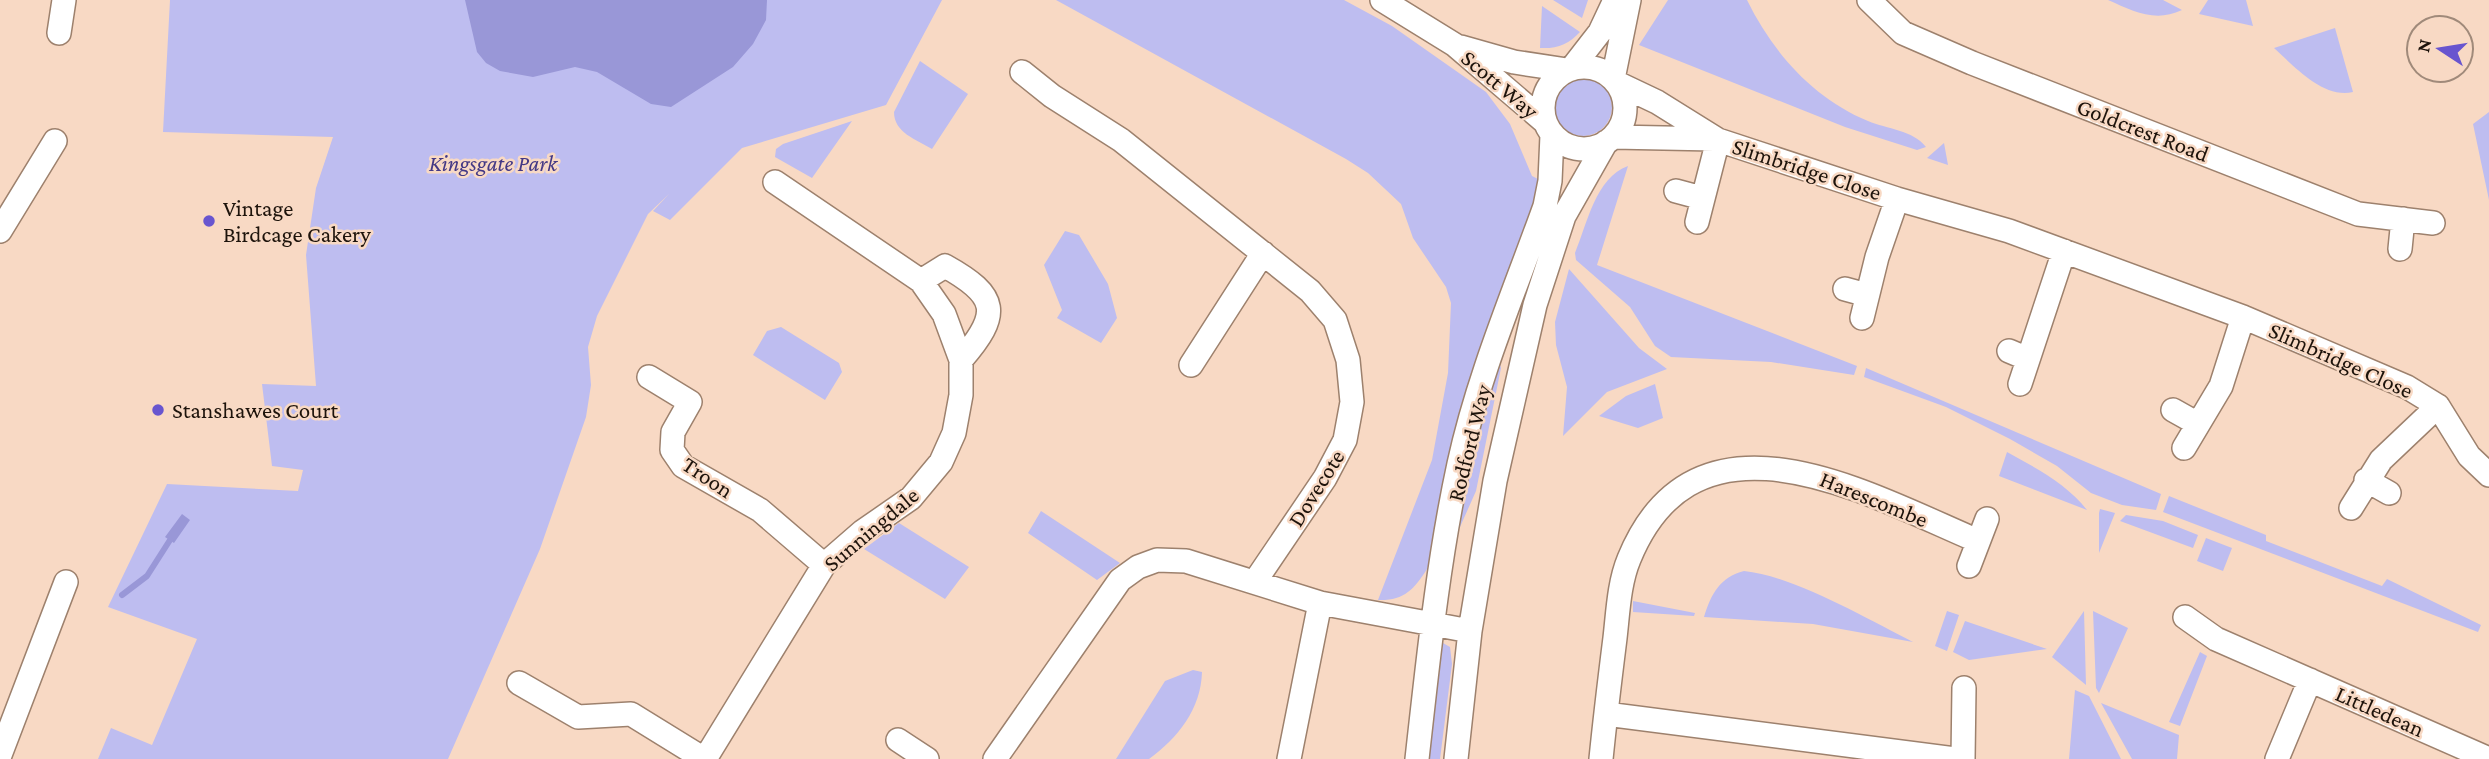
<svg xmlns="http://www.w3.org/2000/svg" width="2489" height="759" font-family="'Crimson Pro',serif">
<rect width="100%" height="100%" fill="#f8d9c4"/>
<path fill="#bebdf0" d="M170,0H942L886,105L742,148L670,220L653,211L669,194L648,214L597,316L588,347L591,385L586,417L540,549L448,759H98L111,728L152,745L197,639L108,607L167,484L298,491L303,470L272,466L262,384L316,386L306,255L316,188L333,137L163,132Z
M1056,0H1344L1392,26L1486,92L1510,124L1532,176L1540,180L1526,241L1427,569C1414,590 1403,601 1378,600L1432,460L1448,373L1451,303L1446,287L1413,238L1401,204L1368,173L1346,159Z
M1553,0H1588L1582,18Z
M1668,0H1747C1773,53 1813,98 1868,121C1887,129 1913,130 1926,147L1917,150L1845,127L1639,45Z
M2108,0H2163L2182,10C2155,23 2133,11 2108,0Z
M2208,0H2246L2253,26L2199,14Z
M1542,6L1580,32C1569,44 1557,49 1540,48Z
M2335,28L2353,92C2323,99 2294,66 2274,48Z
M920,61L968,94L932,149C916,139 894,133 894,112Z
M1554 107a29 29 0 1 1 58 0a29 29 0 1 1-58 0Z
M2489,112V200L2473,124Z
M852,121L812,178L775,157L776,149L783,144Z
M1944,143L1948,165L1927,158Z
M1628,166L1597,265L1857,366L1854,375L1771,362L1671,357L1655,346L1630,307L1576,260L1575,253C1587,224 1596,177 1628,166Z
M1065,231L1079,235L1108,284L1117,318L1101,343L1057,318L1062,310L1044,265Z
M1569,269L1639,348L1667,369L1607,392L1563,436L1567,387L1556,345L1555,322Z
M781,327L839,363L842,372L825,400L753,355L767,331Z
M1499,361L1501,368L1476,491L1460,527L1458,526L1478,431Z
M1866,368L2161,494L2156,510L2122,505L2091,493L2057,466L2010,439L1946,407L1864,377Z
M1655,384L1663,418L1638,428L1599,416L1626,396Z
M2007,452C2036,468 2067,484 2087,510L1999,476Z
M2169,496L2266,535V541L2382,586L2387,579L2481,625L2478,632L2163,512Z
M2100,509L2115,513L2099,553V513Z
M1041,511L1120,563L1097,580L1028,533Z
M2126,515L2163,521L2198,535L2193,548L2120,521Z
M899,523L969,567L945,599L864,549Z
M2206,538L2232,548L2223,571L2197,561Z
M1744,571C1794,576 1867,619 1913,642L1813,624L1704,617C1711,594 1720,577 1744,571Z
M1633,601L1695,613L1694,616L1633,612Z
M1947,611L1959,615L1947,651L1935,646Z
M2084,611L2086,685L2052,657Z
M2093,611L2128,628L2099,693L2096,688Z
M1965,621L2047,649L1969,660L1953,652Z
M1443,643L1450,647L1452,664L1440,759H1428Z
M2200,652L2207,656L2180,726L2169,722Z
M1193,670L1202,672C1201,709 1178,738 1149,759H1116L1165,681Z
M2075,690L2089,696L2121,759H2069Z
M2101,703L2179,735L2177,759H2132Z"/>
<path fill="#9997d7" d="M465,0H767L766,20L753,44L733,67L671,107L651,104L597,72L575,67L533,77L500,71L486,63L477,52Z
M182,514L190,520L174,543L165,537Z"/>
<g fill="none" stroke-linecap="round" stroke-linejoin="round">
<path stroke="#9997d7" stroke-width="6" d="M122,595L147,576L170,540"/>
<defs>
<path id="minor" d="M1382,0L1455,45L1545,122
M1869,0L1903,33L1972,63L2358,214L2433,223
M59,33L64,0
M1461,47L1514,62L1567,70
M1543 108a41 41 0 1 1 82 0a41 41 0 1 1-82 0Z
M1572,68L1600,32L1615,0
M1022,72L1052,96L1121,140L1310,291L1335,320L1348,360L1352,402L1345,440L1325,478L1256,580
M1613,79L1629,0
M1617,83L1657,102L1718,140L1897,199L2009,231L2243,317L2407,387L2438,406L2469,456L2489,475
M1613,137L1714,139
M1676,191L1702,198
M1697,222L1718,140
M0,231L55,141
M2400,249L2403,219
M921,281L945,266C999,296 1001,314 961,360
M1845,289L1867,295
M1862,318L1877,257L1897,199
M2009,351L2028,359
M1191,365L1263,253
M649,377L690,402L673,432L672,450L683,466L760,510L824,565
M2020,384L2064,251
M2173,410L2198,424
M2184,448L2221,386L2243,317
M2366,480L2389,493
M2351,508L2381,460L2438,406
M1969,566L1987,519
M2185,617L2216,639L2489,759
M519,683L578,717L631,714L704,759
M1606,714L1955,759
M898,740L927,759
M0,755L66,582
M705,759L824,565L862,532L911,498L941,462L954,433L961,395V360L944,314L921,281L775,182
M995,759L1120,580L1138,567L1157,560L1186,561L1320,603L1470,631
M1289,759L1320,603
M1417,759C1428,661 1438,561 1459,464C1478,376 1515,290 1545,206L1550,181L1552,135
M1456,759L1470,631L1495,481L1535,305L1564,216L1606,142
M1601,759C1605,719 1610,678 1615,638C1618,612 1619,583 1629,559C1696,395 1867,494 1978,541
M1963,759L1964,688
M2277,759L2310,680"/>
</defs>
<use href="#minor" stroke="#9d816d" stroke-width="26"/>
<use href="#minor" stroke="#fff" stroke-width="23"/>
</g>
<g fill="#6855cf" stroke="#f8d9c4" stroke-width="2.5">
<circle cx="209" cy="221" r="7"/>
<circle cx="158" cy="410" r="7"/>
</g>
<g text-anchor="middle" stroke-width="5" stroke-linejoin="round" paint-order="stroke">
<g font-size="23" fill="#1d130b" stroke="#f8d9c4">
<text transform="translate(1500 84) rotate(40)" y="8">Scott Way</text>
<text transform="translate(2143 130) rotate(21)" y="8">Goldcrest Road</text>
<text transform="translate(1807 169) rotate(18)" y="8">Slimbridge Close</text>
<text transform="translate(2341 360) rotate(24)" y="8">Slimbridge Close</text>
<text transform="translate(1469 443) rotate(-76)" y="8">Rodford Way</text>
<text transform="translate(708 477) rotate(34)" y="8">Troon</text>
<text transform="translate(1316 488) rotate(-58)" y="8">Dovecote</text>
<text transform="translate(1874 499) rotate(22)" y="8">Harescombe</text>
<text transform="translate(871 529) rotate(-40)" y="8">Sunningdale</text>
<text transform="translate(2380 711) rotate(24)" y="8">Littledean</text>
</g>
<g font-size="23" font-style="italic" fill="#433885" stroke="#f8d9c4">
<text x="493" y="171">Kingsgate Park</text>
</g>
<g font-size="23" fill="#1d130b" stroke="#f8d9c4" text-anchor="start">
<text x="223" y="216">Vintage<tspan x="223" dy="26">Birdcage Cakery</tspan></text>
<text x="172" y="418">Stanshawes Court</text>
</g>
</g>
<g transform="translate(2440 49) rotate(282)"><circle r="33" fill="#f8d9c4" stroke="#a08a7a" stroke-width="2"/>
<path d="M0-5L12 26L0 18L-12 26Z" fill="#6855cf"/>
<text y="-10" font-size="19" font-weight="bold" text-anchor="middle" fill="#1d130b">N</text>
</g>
</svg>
